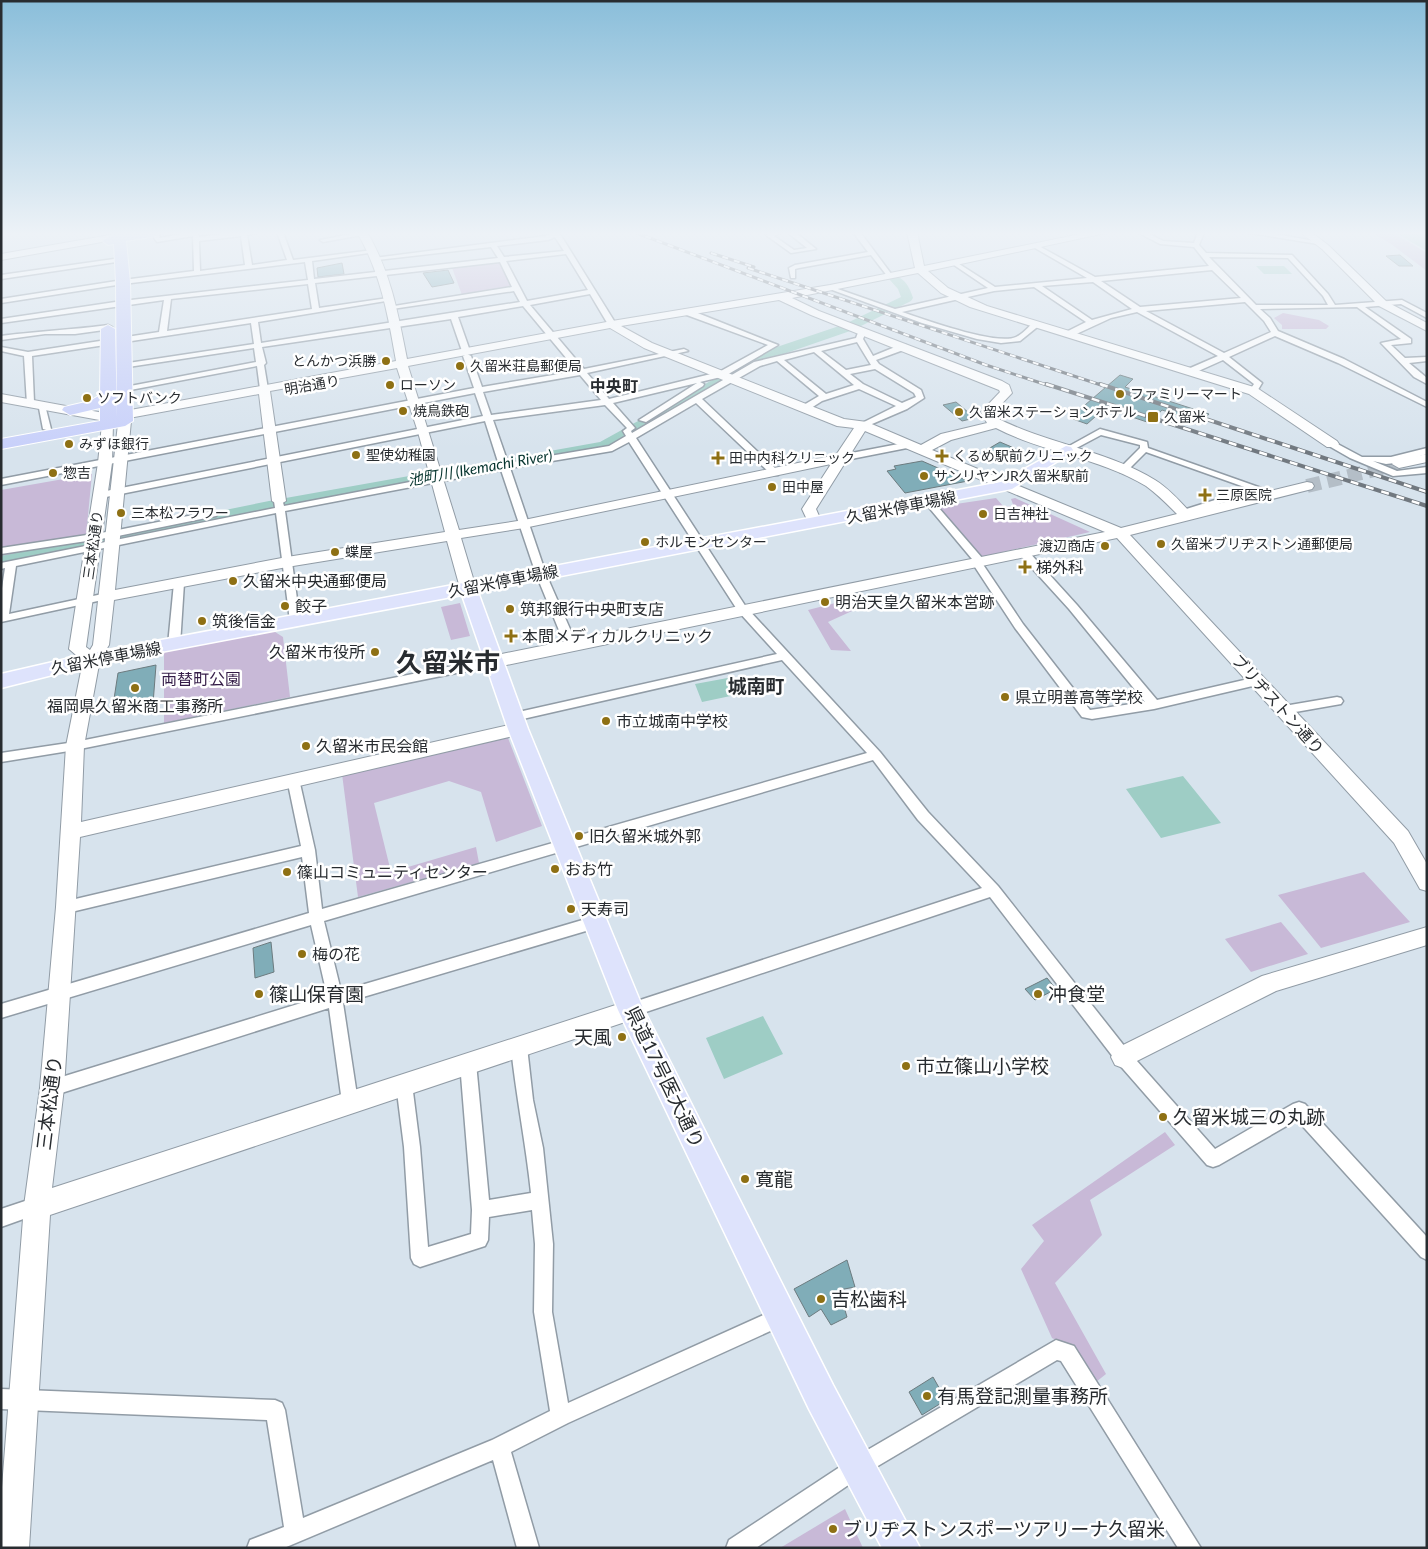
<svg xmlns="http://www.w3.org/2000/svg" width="1428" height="1549" font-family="Lato,'Noto Sans JP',sans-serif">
<rect width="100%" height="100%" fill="#d7e3ed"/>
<path fill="#c8b9d7" d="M1371,232H1392L1427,253V271L1391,244Z
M502,260L512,288L462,295L451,265Z
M1283,313L1319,320L1329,326L1326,329H1282V325L1274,318Z
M92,474L86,536L1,559V490Z
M996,498L1003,506L1014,507L1011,499L1015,498L1090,532L981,557L936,507Z
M847,600L863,606L828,622L851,651L831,650L808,610Z
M460,603L470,636L451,640L441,607Z
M272,630L283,637L290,697L164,723V652Z
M508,738L542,826L496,842L481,792L449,781L374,803L391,872L476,847L479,863L358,897L342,774Z
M1364,872L1410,922L1321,948L1278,895Z
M1281,922L1308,954L1251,972L1225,939Z
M1165,1132L1175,1145L1090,1200L1102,1235L1055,1283L1106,1374L1096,1382L1072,1348L1052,1338L1021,1269L1044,1241L1032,1225Z
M845,1509L863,1548H780Z"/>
<path fill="#9ecdc5" d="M1394,232H1427V251Z
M1256,266H1284L1292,274H1264Z
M733,677L740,694L702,702L695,684Z
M1183,776L1221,823L1161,838L1126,789Z
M763,1016L783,1054L724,1079L706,1038Z"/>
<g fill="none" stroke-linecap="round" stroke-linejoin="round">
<path fill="#9ecdc5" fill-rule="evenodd" d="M895,276C905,278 910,288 913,298L911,301L853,330L775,357L609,449L269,511L1,566V556L269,501L600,442L765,351L845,324L901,297L898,289L889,279Z"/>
</g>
<path fill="#80adb8" stroke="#6c7b7f" d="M1400,255L1413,266H1399L1386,256Z
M342,263L344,274L318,277L317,268Z
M448,270L454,283L432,287L423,273Z
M1120,375L1133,379L1125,387L1209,414L1201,423L1162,410L1150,423L1105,408L1087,424L1073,419L1074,418L1071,417Z
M956,402L975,418L962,421L943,405Z
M1000,442L1021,451L1005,461L983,452Z
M922,461L968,481L905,493L887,471L896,469L894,466Z
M156,665L153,704L112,712L118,673Z
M271,942L274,972L255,978L253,948Z
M1047,978L1056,989L1035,1000L1025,989Z
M847,1260L855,1287L839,1290L847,1317L831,1325L821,1309L809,1317L794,1289Z
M933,1377L946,1400L922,1415L909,1392Z"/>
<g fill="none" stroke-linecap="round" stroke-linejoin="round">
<path stroke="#b4bec7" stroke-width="14" stroke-dasharray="14 7" stroke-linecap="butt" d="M1307,486L1399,464"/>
<defs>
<path id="street" d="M154,232H160L159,238L194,232L198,233L199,237L237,232H259L247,235L252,265L287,260L277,232H283L293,260L373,250L376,252L312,261L314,279L498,258L491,247L377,260L374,258L546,236L554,232H562L560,234L616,324L609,326L590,294L530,305L584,369L684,349L688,351L587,373L609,399L719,372L768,345L684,314V310H690L778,345L725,376L700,382L704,384L703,386L646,422L639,420L697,383L613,403L635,428L631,431L632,433L754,362L856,338L859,330H862L866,332L863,339L873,356L900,345H906V349L876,360L879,364L921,390L924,398L907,409L865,427L858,425L896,406L859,389L822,401L808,410H802V406L819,396L777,361L760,366L702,399L778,471V475H772L696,403L636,438L746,607L880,752L928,812L998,886L1129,1052L1215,1149L1293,1104L1299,1102L1305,1104L1427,1237V1260L1421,1257L1297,1120L1219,1165L1213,1167L1207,1165L1117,1062L990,897L631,1017L626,1015L623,1010L626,1005L631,1003L982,888L918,820L873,760L324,921L341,991L596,916L601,918L603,922L601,926L596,928L343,1003L358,1102L356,1108L350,1110L344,1108L342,1102L329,1008L52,1096L46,1093L44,1088L46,1083L52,1080L327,995L311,925L1,1018V1004L309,913L302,857L67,913L62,911L60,907L62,903L67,901L301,846L287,779L289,776H297L299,779L315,850L322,909L867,753L782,660L514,721L510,720L508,717L514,713L777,654L738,611L629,442L612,451L510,468L546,574L577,645L575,648L571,649L565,645L536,574L501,470L285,511L300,621L299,623H291L290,621L276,513L16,566L9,614L107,593L112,596L107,599L1,622V595L5,568L1,569V563L275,508L274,501L279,498L282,499L284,506L499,465L485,421L101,498L96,495L101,492L483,416L475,393L1,485V479L474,388L463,356L467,354L471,356L482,387L577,371L523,306L458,317L470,351L466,353L462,351L451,319L262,347L266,363L264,365L268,389L264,391L260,389L257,366L125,391L121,389L125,387L256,362L254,348L115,369L111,367L115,365L254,344L251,323L32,356L34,402L27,404L24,356L1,351V347L28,352L159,332L164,300L1,323V319L122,301L308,280L305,262L123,284L1,303V299L123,280L194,271L193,236L157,242L152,235ZM241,236L245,265L200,271L199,241ZM555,237L564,251L504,257L497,246L548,240ZM566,254L588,290L527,301L506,261ZM500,262L512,287L388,307L392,309L514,291L520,302L261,343L258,322L392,300L388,298L319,308L315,283ZM308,284L312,309L167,331L171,299ZM857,342L871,365L846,370L821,351ZM814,352L854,385L826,394L784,360ZM875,369L914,393L916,397L902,403L863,384L850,374ZM580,375L601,400L491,415L483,392ZM605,405L627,428L623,431L626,436L609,446L508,463L493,420Z
M362,232L367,234L323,242L320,240Z
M772,232H783L774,236L794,250L807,248L787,232H795L816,249L791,253L766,235Z
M853,232H860L892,275V277H888L871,255L799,268L795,269V278H791L789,268L795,265L868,252Z
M1137,232H1146L1163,241L1194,243L1198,232H1204L1199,245L1206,253L1292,255L1328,294L1335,305L1402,300L1427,313V318L1401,304L1365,307L1411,339V343L1391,345L1405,358L1427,357V361L1409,363L1427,378V384L1414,377L1381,343L1401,339L1357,307L1260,309L1270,318L1278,331L1344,359L1427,402V407L1338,363L1275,336L1229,357L1262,383L1256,393H1250L1249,391L1254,384L1223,360L1194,373H1188V369L1218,356L1137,312L1111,318L1072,336H1066V332L1086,322L1034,287L994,291L902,312C924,319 996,346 1016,337C1023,334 1028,327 1034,322L1041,324L1020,341L1001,343L977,339L922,323L827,288L832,287L895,309L988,288L954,265V263L956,262L995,287L1087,278L1035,248L1037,245L1095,277L1209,266L1194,247L1160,244ZM1209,257L1288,258L1323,296L1328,305H1256ZM1212,270L1241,298L1140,307L1101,281ZM1093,282L1132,309L1092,320L1042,286ZM1245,302L1264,321L1271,332L1224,353L1146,311Z
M1244,232H1263L1321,242L1318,244Z
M121,258L124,260L123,261L1,279V275Z
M108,325L112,327L111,329L75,334H45L1,340V336C37,331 72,330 108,325Z
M38,403L45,405L51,429L50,431L43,429Z
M1100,429L1147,442L1148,448L1264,489L1186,515H1180V511L1250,489L1146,452L1126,472H1120V468L1140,448V445L1101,435L1069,452L1062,450Z
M1332,441L1362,457H1391L1427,448V454L1395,463L1386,464L1373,461L1397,471L1427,467V473L1393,476L1350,458L1329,446L1328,444Z
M909,442L912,443V447L841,461L837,458L841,455Z
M929,499L932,500L983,559L982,563L1023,624L1090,710L1145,702L1069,609L1019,554V550H1027L1077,605L1157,700L1257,677L1263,681L1257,685L1154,709L1092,719L1082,717L1015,628L971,561L972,559L926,504L924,502Z
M213,511L218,514L216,516L113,537L1,554V548L113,531Z
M179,580L184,583L180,645L174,649L168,645L174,583Z
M492,658L496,659L498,662L496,665L75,750L1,762V753L75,742Z
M1337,697L1341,698L1343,701L1341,704L1284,714L1278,710L1284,706Z
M519,1040L525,1042L527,1047L533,1100L543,1148L553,1244L552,1312L568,1403L781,1307L788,1309L790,1316L788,1323L568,1423L511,1452L539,1548H517L493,1460L284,1548H247L250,1540L284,1527L267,1420L1,1409V1389L275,1400L282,1403L285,1410L303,1518L492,1440L550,1411L534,1312L535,1244L532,1210L489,1217L488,1240L485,1246L420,1267L414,1264L411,1258L404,1147L396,1084L398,1079L404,1076L410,1079L412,1084L420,1147L428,1247L471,1234L472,1210L460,1063L462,1058L468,1056L474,1058L476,1063L489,1200L531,1193C526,1144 516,1096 511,1047L513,1042Z
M37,1197L43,1200L46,1206L43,1212L1,1227V1209Z
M1056,1340L1074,1346L1201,1548H1178L1061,1361L1057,1360L866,1473L756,1548H726L729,1540L852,1459Z"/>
<path id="secondary" d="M357,232H367C391,273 398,313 407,359L612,321L830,285L915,268L907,232H917L924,266L1090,232H1110L928,271L948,288L987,306L1257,388L1337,441L1339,444L1337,447H1327L1249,394L970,307L941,293L918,273L792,298L819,311L1002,381L1009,385L1012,393L993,413L995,417C1046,444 1106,450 1155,480C1168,488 1179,500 1189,511L1307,482L1312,483L1314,486L1312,489L1130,535L1408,831L1427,864V891L1420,889L1394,843L1117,538L492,668L486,666L484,662L486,658L492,656L1105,532L865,431L816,509L822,523L815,527L810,526L802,509L831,464L524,528L461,538L476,588L468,593L460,588L447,541L287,567L114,600L109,645L100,659L84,746L81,822L518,723L524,724L527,729L524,734L518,735L80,837L64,1088L52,1188L631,1000L639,1003L642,1010L639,1017L631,1020L50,1215L29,1548H1V1500L24,1206L40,1088L56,907L66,746L83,661L69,649L98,463L102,424L105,421L1,402V394L120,416L121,412L125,411L396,361C388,315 381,274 357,232ZM779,300L811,315L999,390L1000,392L981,412L987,423L941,434L921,445L867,422L844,419L652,343L621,326ZM610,328L644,348L837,426L854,428L836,455L524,520L459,530L408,366ZM397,368L418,432L445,532L287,557L115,590L131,421L129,418L259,394L272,501L279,505L286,501L270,391ZM113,423L118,424L93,645L90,650L86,647L112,463ZM996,428C1044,453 1100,458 1146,486C1157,494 1167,504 1177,514L1121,528L932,450L951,440Z
M1300,232H1311L1328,245L1387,302L1427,323V331L1379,306L1322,249Z
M110,235L113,236V240L1,260V254Z
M1427,454V462L1399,468L1392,464L1394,461Z
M1427,927V945L1276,991L1123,1068L1115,1065L1111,1057L1115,1049L1262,976Z"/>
<path id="primary" d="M1066,446L1071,447L1073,450L1071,453L1012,489L478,592L528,729L642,1006L833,1385L920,1548H882L809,1409L618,1010L508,729L462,595L92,665L1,688V674L92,653L1001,482Z"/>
<path id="highway" d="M119,232L124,234L162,232L156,236L126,241L130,282L133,421L125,426L1,449V439L100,421V408L70,415L62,410L64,407L90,401L100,395L101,329L108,325L115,329L117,418L116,282L114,244L108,245L102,241Z"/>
</defs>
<use href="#street" stroke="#919ca6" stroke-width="3"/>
<use href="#secondary" stroke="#919ca6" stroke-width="2"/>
<use href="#primary" stroke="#fff" stroke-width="3"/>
<use href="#highway" stroke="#fff" stroke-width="2"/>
<use href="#street" fill="#fff" fill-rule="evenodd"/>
<use href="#secondary" fill="#fff" fill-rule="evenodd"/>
<use href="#primary" fill="#dee3fc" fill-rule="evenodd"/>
<use href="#highway" fill="#c8d0fa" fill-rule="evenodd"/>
<defs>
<path id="rail-far1" d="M634,232L986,365L1050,386
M711,253L754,267
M748,268L1104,386"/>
<path id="rail" d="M1046,384L1427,506
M1100,384L1427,492"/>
</defs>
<use href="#rail-far1" stroke="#71787f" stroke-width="3"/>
<use href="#rail" stroke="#71787f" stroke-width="4"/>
<use href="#rail-far1" stroke="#fff" stroke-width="2" stroke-dasharray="6" stroke-linecap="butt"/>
<use href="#rail" stroke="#fff" stroke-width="2.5" stroke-dasharray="8" stroke-linecap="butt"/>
</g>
<linearGradient id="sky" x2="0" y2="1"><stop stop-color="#8abeda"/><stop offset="0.52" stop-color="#edf2f7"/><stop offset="1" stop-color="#edf2f7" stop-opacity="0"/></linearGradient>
<rect width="1428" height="449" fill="url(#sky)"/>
<g fill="#8e7014" stroke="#fff" stroke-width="2">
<circle cx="386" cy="361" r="5"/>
<circle cx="460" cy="366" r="5"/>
<circle cx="390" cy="385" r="5"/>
<circle cx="1120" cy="394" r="5"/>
<circle cx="87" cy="398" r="5"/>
<circle cx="403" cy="411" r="5"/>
<circle cx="959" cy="412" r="5"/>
<rect x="1147" y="411" width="12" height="12" rx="2.5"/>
<circle cx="69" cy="444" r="5"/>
<circle cx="356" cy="455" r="5"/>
<path d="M939.5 448.5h5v5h5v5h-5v5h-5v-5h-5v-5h5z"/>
<path d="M715.5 450.5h5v5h5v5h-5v5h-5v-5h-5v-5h5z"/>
<circle cx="53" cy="473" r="5"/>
<circle cx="924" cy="476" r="5"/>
<circle cx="772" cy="487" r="5"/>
<path d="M1202.5 487.5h5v5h5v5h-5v5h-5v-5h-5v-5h5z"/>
<circle cx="121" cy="513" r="5"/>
<circle cx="983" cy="514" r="5"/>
<circle cx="645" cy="542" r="5"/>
<circle cx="1161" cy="544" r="5"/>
<circle cx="1105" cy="546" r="5"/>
<circle cx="335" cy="552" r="5"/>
<path d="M1022.5 559.5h5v5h5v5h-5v5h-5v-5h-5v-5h5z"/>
<circle cx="233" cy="581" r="5"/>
<circle cx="825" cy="602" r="5"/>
<circle cx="285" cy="606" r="5"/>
<circle cx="510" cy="609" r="5"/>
<circle cx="202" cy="621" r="5"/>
<path d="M508.5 628.5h5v5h5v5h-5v5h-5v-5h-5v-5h5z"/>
<circle cx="375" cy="652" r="5"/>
<circle cx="135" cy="688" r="5"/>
<circle cx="1005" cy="697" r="5"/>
<circle cx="606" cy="721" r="5"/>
<circle cx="306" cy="746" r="5"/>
<circle cx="579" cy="836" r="5"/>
<circle cx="555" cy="869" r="5"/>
<circle cx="287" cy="872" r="5"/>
<circle cx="571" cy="909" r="5"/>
<circle cx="302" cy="954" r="5"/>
<circle cx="259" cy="994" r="5"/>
<circle cx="1038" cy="994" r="5"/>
<circle cx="622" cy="1037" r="5"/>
<circle cx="906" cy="1066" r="5"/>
<circle cx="1163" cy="1117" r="5"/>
<circle cx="745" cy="1179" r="5"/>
<circle cx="821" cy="1299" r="5"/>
<circle cx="927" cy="1396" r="5"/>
<circle cx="833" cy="1529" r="5"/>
</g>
<g text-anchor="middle" stroke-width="5" stroke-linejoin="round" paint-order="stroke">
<g font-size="14" fill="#282c30" stroke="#fff" text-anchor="start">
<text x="376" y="366" text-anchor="end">とんかつ浜勝</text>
<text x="470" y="371">久留米荘島郵便局</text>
<text x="400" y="390">ローソン</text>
<text x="1130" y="399">ファミリーマート</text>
<text x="97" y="403">ソフトバンク</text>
<text x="413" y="416">焼鳥鉄砲</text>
<text x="969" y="417">久留米ステーションホテル</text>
<text x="1164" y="422">久留米</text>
<text x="79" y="449">みずほ銀行</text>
<text x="366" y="460">聖使幼稚園</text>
<text x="953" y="461">くるめ駅前クリニック</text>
<text x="729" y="463">田中内科クリニック</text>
<text x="63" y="478">惣吉</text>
<text x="934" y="481">サンリヤンJR久留米駅前</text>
<text x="782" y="492">田中屋</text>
<text x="1216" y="500">三原医院</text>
<text x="131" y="518">三本松フラワー</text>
<text x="993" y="519">日吉神社</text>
<text x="655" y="547">ホルモンセンター</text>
<text x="1171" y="549">久留米ブリヂストン通郵便局</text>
<text x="1095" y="551" text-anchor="end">渡辺商店</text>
<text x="345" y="557">蝶屋</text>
</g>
<g font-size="14" fill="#282c30" stroke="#fff">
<text transform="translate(312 385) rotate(-10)" y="5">明治通り</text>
<text transform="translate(93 545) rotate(-82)" y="5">三本松通り</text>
</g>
<g font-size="15" font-style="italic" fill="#07352f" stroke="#fff">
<text transform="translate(480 468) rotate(-10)" y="5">池町川 (Ikemachi River)</text>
</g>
<g font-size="16" font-weight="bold" fill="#282c30" stroke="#fff">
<text x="614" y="392">中央町</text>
</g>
<g font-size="16" fill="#282c30" stroke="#fff">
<text transform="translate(901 507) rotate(-11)" y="6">久留米停車場線</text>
<text transform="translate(503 581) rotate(-11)" y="6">久留米停車場線</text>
<text transform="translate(106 658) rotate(-11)" y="6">久留米停車場線</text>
<text transform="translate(1278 704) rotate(48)" y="6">ブリヂストン通り</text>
</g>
<g font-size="16" fill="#282c30" stroke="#fff" text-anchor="start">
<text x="1036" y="573">梯外科</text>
<text x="243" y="587">久留米中央通郵便局</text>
<text x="835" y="608">明治天皇久留米本営跡</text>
<text x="295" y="612">餃子</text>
<text x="520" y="615">筑邦銀行中央町支店</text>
<text x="212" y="627">筑後信金</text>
<text x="522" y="642">本間メディカルクリニック</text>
<text x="365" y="658" text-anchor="end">久留米市役所</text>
<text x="1015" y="703">県立明善高等学校</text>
<text x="135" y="712" text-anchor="middle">福岡県久留米商工事務所</text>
<text x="616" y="727">市立城南中学校</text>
<text x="316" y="752">久留米市民会館</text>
<text x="589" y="842">旧久留米城外郭</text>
<text x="565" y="875">おお竹</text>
<text x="297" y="878">篠山コミュニティセンター</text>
<text x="581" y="915">天寿司</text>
<text x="312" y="960">梅の花</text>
</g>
<g font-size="16" fill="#351d48" stroke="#fff">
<text x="201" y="685">両替町公園</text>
</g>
<g font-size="19" font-weight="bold" fill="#282c30" stroke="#fff">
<text x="756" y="693">城南町</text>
</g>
<g font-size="19" fill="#282c30" stroke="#fff" text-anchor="start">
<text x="269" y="1001">篠山保育園</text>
<text x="1048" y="1001">冲食堂</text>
<text x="612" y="1044" text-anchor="end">天風</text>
<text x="916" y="1073">市立篠山小学校</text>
<text x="1173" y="1124">久留米城三の丸跡</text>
<text x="755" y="1186">寛龍</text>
<text x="831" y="1306">吉松歯科</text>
<text x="937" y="1403">有馬登記測量事務所</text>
<text x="843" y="1536">ブリヂストンスポーツアリーナ久留米</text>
</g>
<g font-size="19" fill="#282c30" stroke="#fff">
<text transform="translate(665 1077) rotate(64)" y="7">県道17号医大通り</text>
<text transform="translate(49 1103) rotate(-83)" y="7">三本松通り</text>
</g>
<g font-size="26" font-weight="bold" fill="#282c30" stroke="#fff">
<text x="448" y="672">久留米市</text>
</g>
</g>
<rect width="1428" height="1549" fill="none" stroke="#282c30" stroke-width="5"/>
</svg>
